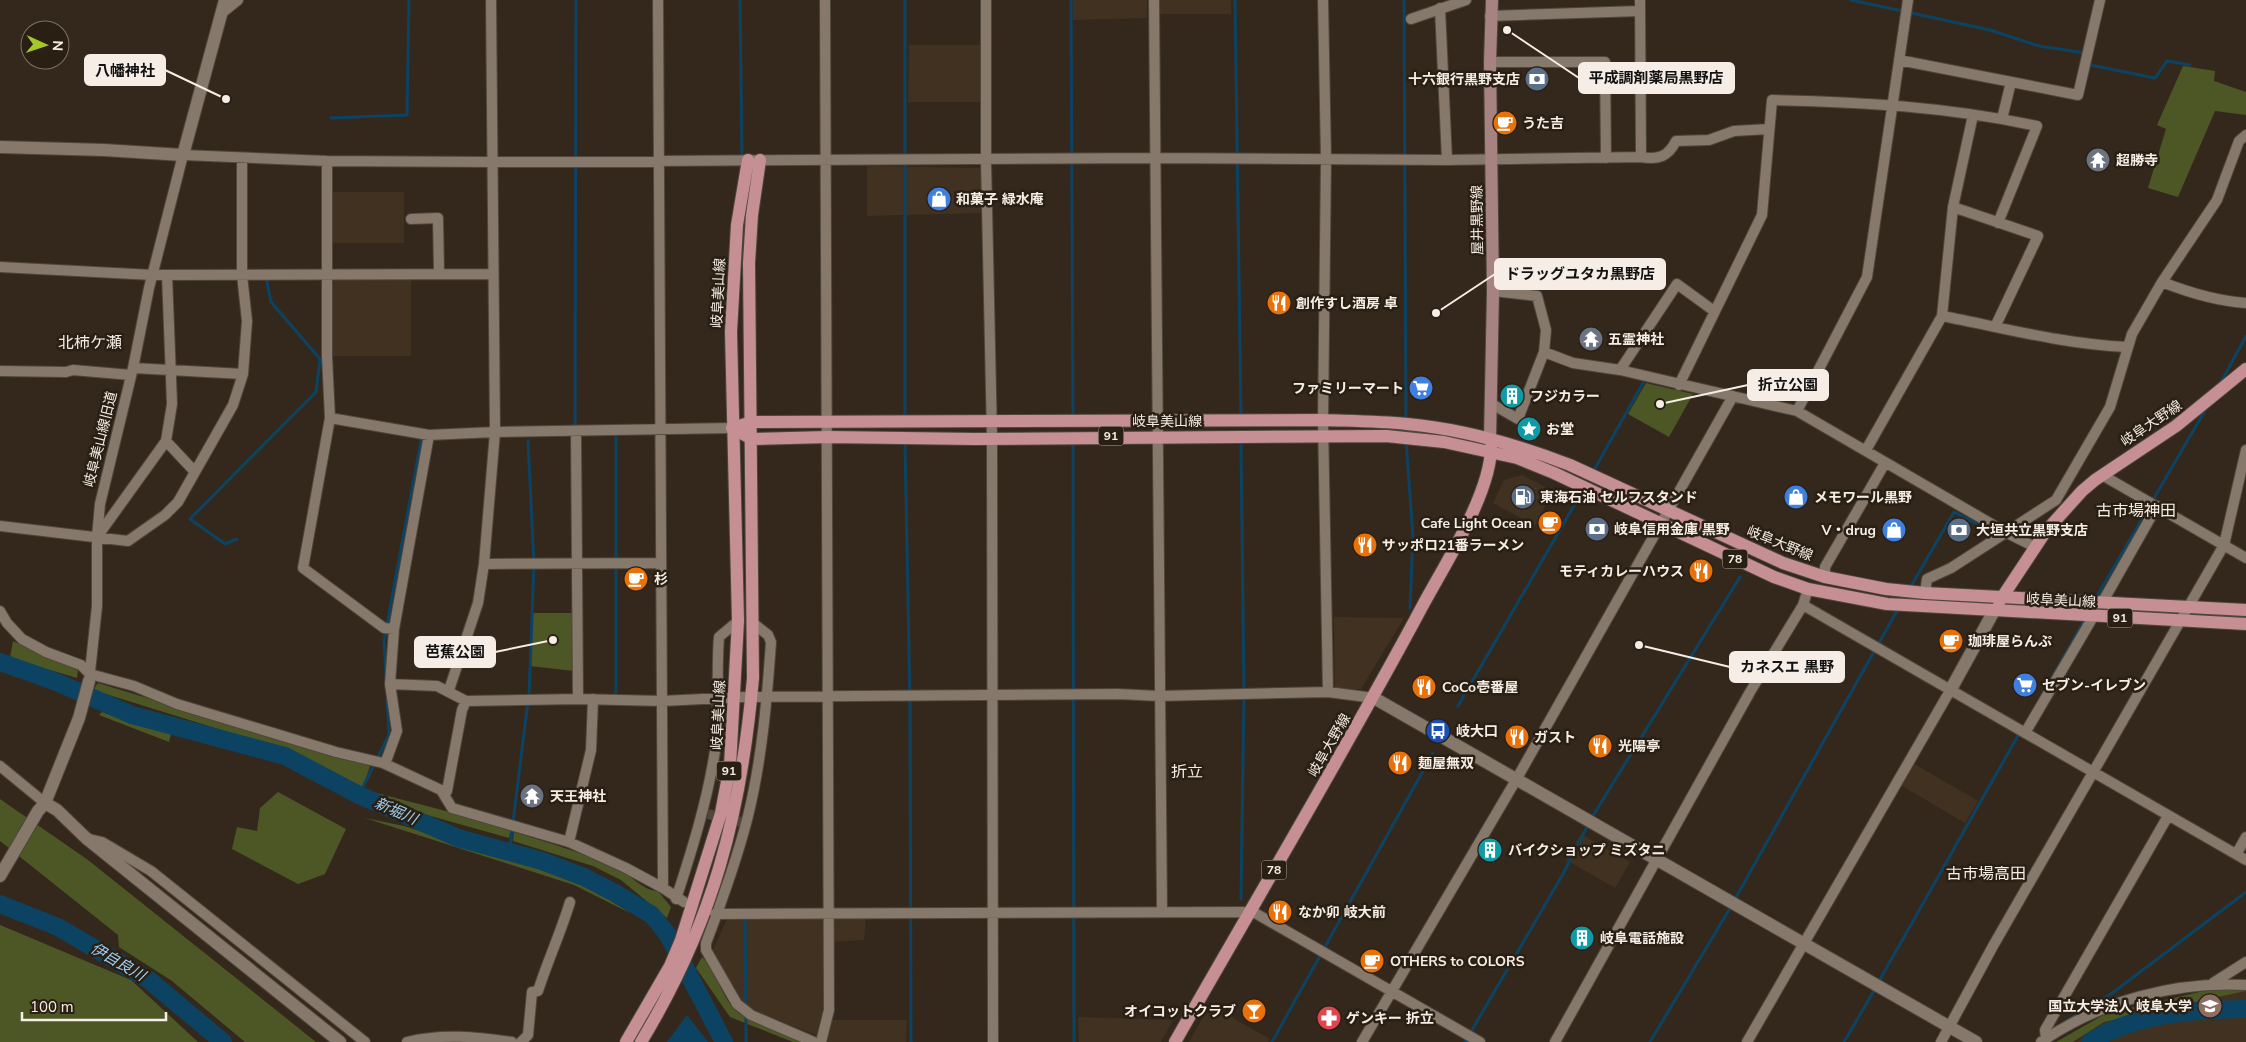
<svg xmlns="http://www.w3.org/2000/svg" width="2246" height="1042" font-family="'Nunito Sans','Noto Sans JP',sans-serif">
<rect width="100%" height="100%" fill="#34281d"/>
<path fill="#413120" d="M1073,0H1147V18L1073,20Z
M1159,0H1231V14H1159Z
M909,45H981L982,102H908Z
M867,166L983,168L982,213L867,216Z
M328,192H404V243H328Z
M330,278H411V356H330Z
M1522,475L1553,491L1535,526L1493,503L1504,480Z
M1334,617L1404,618L1361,689L1335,690Z
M1911,762L1978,801L1965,823L1899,784Z
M1581,834L1630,862L1615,888L1566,860Z
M866,916L864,940L832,942L826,1012L823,1020H907L906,1042H828L817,1035L752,1011L740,999L712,952L727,919Z
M2246,991V1042H2075L2104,1022Z
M1210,1005L1270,1039L1268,1042H1189Z
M1078,1017H1079L1173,1020L1161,1042H1079Z"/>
<path fill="#4d5725" d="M2183,66L2215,71L2214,81L2246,92V115L2215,111L2178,197L2148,188L2166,129L2157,125Z
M1646,383L1693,394L1669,437L1628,414Z
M532,613H576L574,671L530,666Z
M13,641L53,660L78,668L77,678L10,658Z
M98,683L370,766L363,787H355L302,755L93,690Z
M102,712L171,734L169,742L99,715Z
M369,791L511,828L509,838L392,805L371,796Z
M278,792L346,829L325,874L298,884L232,849L237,827L257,831L260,808Z
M0,799L88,860L316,1042H245L172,981L119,947L118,935L0,841Z
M365,818L404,826L583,883L630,913L574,885Z
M514,832C549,843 585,853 618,869C631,875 643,891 658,891L671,907L667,918L621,880L593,866L513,841Z
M0,925L131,980L198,1042H0Z
M702,957C719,974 721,1000 740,1014L804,1042H793L730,1017L696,968Z
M2212,989H2246V991L2104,1022L2073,1042H2056L2105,1014Z"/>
<path fill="#0d4362" d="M687,1015L708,1042H667Z"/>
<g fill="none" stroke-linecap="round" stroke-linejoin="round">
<path stroke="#0d4362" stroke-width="3" d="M740,0L742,155
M905,0V419
M1071,0L1073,419
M1235,0L1241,417
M1404,0L1406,422
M1851,0L1990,30L2039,46L2085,53
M2090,65L2155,78L2167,61L2190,65
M331,118L407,115L409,0
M2220,384L2246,336
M575,428L576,0
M614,433H616V697
M528,441L534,564L529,695
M905,441L910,703L911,1042
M1241,441L1244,693L1241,899
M1406,441L1413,537L1410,608
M1073,443L1074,1042
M1593,472L1643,383
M237,539L225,544L190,519L316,392L320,359L271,302L266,277
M1910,588L1954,512L1992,532
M2096,598L2207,407
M386,675L384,641L422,435
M2045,690L2085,619
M1458,706L1583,490
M359,795L389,735L387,697
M1591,819L1740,577
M510,847L528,701
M1735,899L1898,609
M745,917L746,1008
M1878,983L2020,732
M746,1014V1042
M2066,1021L2111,994L2246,892
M1272,1042L1433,753
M1465,1042L1563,874L1588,825
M1650,1042L1732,905
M1844,1042L1875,989"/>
<path stroke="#0d4362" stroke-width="18" d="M0,662L54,681L132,715L285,756L359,795L458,838L542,861L584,877L615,893L652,915L668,935L724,1042
M0,904L58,927L149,980L223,1042
M2090,1042C2135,1013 2194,1010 2246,1009"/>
<path stroke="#51463b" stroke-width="10" stroke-dasharray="10 5" stroke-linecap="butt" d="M708,814L741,822"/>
<defs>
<path id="minor" d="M658,0L663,888
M986,0V160L992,438L993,1042
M1154,0L1162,911
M1323,0L1326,159L1323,420L1328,692
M1640,0L1641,157
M1440,8L1447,160
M223,12L238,0
M1490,16L1640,11
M1411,19L1466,0
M1899,60L2078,95L2100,0
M1490,62H1605L1606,158
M2002,119L2011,82
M327,161V356L330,418L303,568L384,628L394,629
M1953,207L2038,236L1995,327
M411,219L438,218L439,273
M0,267L153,275L493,274
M2162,282C2190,293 2216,301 2246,303
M1493,291L1537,296L1546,330L1544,352L1573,363L1620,370L1797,411L2007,533L2035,547
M1942,316C2005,328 2062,344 2127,347
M133,368L243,374
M1620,370L1677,284L1714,311
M0,371L66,372L73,370L131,375
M1679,385L1762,215L1772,100C1862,102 1950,107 2037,126L1998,223
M1492,404L1518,419L1544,352
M1797,411L1867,277L1908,0
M330,418L429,435L495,432L732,428
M576,432L578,699
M429,435L394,629L390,684L437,686L466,701L578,699L662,701L743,697L1118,694L1159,696L1328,692L1374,698
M166,441L195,472
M1866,450L1942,316L1953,207L1973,115
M2102,475L2246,558
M0,526L128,541L165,515L178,502L233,405L243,374L247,321L242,275V158
M97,537L166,441L172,404L167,275
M484,564L661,563
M1825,577V567L1885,463
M1925,593L1927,579L1951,568L2056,500L2110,407L2132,334L2162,282L2217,200L2239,141L2246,135
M2102,603L2157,506
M1803,605L2246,860
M0,611L7,623L22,639L46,652L81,665L90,674L134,686L177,704L336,752L383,763L441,790L452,808L569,842L626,868L663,888L684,902
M753,623L768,635L771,642C767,699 762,759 748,816C737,859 722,901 706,943V950L737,1004L751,1015L814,1042
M89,681L97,606V537L100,504L133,368L149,288L183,155L327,161L492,162L1155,158L1447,160L1641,157C1658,160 1668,157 1676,141L1709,140L1734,131L1769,129
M449,690L478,603L484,564L495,432L491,0
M2025,733L2093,617
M385,764L397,731L390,684
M0,766L45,803
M444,795L447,791L462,710L466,701
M89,839L102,842L151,871L365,1042
M569,842L591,750L593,699
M2237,853L2246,837
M676,899C692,850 707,802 715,751C720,713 716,675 719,637L738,621
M715,914L1249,912L1255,913L1480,1042
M2213,983L2246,962
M2046,1039L2045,1030L2168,816
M407,1042C442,1033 477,1037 512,1042
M521,1042L528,1035L532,992L538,991C548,960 561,932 570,902
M821,1042L829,1010L825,0
M1362,1042L1516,780L1733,396
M1555,1042L1750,692L1803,605L1808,589
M1747,1042L1951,689
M1941,1042L1993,946L2224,545L2246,450
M2041,1042C2101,1001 2174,981 2246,985"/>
<path id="tertiary" d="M0,147L104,150L183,155L225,0
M1951,689L1994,611
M1374,698L1976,1042
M45,803L57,810L86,838L340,1042
M0,876L38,811L45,803L79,718L89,681"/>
<path id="secondary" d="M1490,439L1493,291L1490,62L1492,0"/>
<path id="primary" d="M732,428L752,439L828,437L975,439L1386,436L1444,442L1517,458L1554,473L1774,577L1808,589L1887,604L2246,624
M732,428L752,422L1323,420C1351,421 1379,421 1407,424C1463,429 1518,445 1570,465L1783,563L1825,577L1886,589L1925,593L2246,610
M1999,602L2046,531L2082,491L2095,480L2176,426L2246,369
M626,1042L670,966L681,940L721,813L730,766L738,621L731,332L737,225L748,160
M641,1042C713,923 741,815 753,678L749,263L752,215L760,160
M1175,1042C1258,896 1344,753 1423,605C1445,564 1491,493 1491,447"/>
</defs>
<use href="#minor" stroke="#4f463c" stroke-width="12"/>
<use href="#tertiary" stroke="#4f463c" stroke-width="14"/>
<use href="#secondary" stroke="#4f463c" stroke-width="14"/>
<use href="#primary" stroke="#4f463c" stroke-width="14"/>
<use href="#minor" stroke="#86786b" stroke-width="10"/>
<use href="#tertiary" stroke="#86786b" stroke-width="12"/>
<use href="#secondary" stroke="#a68380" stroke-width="12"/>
<use href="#primary" stroke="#c58f94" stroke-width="12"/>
</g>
<defs>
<symbol id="bank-disc" viewBox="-11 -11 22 22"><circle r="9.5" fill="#5c6f8a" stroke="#2a1f13"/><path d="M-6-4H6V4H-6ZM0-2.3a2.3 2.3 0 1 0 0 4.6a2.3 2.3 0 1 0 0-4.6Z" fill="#fff"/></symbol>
<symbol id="cafe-disc" viewBox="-11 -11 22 22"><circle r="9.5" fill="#e8710a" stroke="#2a1f13"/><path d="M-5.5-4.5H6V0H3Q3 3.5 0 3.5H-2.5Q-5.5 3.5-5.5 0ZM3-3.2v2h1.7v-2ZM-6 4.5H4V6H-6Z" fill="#fff"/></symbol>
<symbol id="temple-disc" viewBox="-11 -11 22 22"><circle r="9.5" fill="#6b7280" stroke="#2a1f13"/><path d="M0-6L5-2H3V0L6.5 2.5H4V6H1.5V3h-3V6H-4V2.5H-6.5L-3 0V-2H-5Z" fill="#fff"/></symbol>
<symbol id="shop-disc" viewBox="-11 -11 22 22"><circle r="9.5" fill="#3f7fe0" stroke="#2a1f13"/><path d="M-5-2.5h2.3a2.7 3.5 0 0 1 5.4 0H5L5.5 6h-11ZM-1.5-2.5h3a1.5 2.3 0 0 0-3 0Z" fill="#fff"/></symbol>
<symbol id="restaurant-disc" viewBox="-11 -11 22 22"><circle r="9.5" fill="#e8710a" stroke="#2a1f13"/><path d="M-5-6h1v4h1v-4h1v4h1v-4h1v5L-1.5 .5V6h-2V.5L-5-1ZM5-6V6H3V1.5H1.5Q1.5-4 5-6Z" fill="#fff"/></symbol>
<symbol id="supermarket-disc" viewBox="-11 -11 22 22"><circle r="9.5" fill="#3f7fe0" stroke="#2a1f13"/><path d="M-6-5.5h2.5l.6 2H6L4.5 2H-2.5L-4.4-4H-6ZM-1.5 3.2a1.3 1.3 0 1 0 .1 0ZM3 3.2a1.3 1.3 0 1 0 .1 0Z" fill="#fff"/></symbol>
<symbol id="building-disc" viewBox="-11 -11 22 22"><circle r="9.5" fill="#0f9aa8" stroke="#2a1f13"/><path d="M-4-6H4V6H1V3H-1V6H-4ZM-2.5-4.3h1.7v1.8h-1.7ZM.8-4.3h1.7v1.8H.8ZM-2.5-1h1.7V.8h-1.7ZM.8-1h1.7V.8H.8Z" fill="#fff"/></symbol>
<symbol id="sight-disc" viewBox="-11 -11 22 22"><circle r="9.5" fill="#0f9aa8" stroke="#2a1f13"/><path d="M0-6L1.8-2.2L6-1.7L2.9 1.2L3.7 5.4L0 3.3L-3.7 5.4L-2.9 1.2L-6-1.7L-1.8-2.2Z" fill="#fff"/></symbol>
<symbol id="fuel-disc" viewBox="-11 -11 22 22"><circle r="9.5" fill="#5c6f8a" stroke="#2a1f13"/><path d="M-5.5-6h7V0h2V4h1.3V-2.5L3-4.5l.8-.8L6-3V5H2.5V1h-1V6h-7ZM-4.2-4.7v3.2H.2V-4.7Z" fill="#fff"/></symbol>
<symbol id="bus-disc" viewBox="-11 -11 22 22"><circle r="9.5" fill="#1a4fb4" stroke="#2a1f13"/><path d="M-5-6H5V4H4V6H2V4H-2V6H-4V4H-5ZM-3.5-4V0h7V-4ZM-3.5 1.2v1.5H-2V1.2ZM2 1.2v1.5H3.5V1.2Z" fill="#fff"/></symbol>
<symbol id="university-disc" viewBox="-11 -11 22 22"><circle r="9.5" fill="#8d6e63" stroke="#2a1f13"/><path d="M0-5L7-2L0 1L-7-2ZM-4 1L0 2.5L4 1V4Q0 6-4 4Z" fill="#fff"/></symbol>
<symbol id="bar-disc" viewBox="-11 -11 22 22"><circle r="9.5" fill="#e8710a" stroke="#2a1f13"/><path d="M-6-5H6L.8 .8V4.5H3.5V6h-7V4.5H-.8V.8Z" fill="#fff"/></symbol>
<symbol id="pharmacy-disc" viewBox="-11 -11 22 22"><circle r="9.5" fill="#e0444e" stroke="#2a1f13"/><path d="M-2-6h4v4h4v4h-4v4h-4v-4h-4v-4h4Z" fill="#fff"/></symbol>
</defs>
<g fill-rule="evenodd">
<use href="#bank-disc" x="1523" y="65" width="28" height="28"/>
<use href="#cafe-disc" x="1491" y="109" width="28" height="28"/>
<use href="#temple-disc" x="2084" y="146" width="28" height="28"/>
<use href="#shop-disc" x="925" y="185" width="28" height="28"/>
<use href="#restaurant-disc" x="1265" y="289" width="28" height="28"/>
<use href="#temple-disc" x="1577" y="325" width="28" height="28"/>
<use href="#supermarket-disc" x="1407" y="374" width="28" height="28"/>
<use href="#building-disc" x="1498" y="382" width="28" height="28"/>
<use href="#sight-disc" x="1515" y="415" width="28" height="28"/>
<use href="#fuel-disc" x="1509" y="483" width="28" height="28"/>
<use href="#shop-disc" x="1782" y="483" width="28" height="28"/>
<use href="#cafe-disc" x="1536" y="509" width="28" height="28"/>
<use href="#bank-disc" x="1583" y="515" width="28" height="28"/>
<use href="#shop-disc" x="1880" y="516" width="28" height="28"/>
<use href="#bank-disc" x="1945" y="516" width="28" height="28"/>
<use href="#restaurant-disc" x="1351" y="531" width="28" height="28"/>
<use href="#restaurant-disc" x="1687" y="557" width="28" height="28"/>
<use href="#cafe-disc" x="622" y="565" width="28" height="28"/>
<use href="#cafe-disc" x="1937" y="627" width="28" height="28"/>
<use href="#supermarket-disc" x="2011" y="671" width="28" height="28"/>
<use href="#restaurant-disc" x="1410" y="673" width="28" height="28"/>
<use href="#bus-disc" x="1424" y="717" width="28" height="28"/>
<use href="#restaurant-disc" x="1503" y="723" width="28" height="28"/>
<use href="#restaurant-disc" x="1586" y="732" width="28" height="28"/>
<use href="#restaurant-disc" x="1386" y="749" width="28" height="28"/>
<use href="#temple-disc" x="518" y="782" width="28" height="28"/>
<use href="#building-disc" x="1476" y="836" width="28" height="28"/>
<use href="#restaurant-disc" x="1266" y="898" width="28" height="28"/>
<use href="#building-disc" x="1568" y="924" width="28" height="28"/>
<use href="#cafe-disc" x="1358" y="947" width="28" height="28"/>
<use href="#university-disc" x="2196" y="992" width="28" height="28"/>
<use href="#bar-disc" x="1240" y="997" width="28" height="28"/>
<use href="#pharmacy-disc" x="1315" y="1004" width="28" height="28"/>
</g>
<g text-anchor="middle" stroke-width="5" stroke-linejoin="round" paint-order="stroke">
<g fill="#2a1f13" stroke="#b8afa7" stroke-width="1">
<rect x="1098.5" y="426.5" width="25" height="19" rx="4"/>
<rect x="1722.5" y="549.5" width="25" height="19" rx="4"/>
<rect x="2107.5" y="608.5" width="25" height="19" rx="4"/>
<rect x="716.5" y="761.5" width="25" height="19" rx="4"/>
<rect x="1261.5" y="860.5" width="25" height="19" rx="4"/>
</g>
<g font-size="12" font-weight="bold" fill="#f5ede6">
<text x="1111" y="440">91</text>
<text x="1735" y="563">78</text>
<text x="2120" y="622">91</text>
<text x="729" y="775">91</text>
<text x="1274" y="874">78</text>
</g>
<g font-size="14" font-weight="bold" fill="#f5ede6" stroke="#2a1f13" text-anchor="start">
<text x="1520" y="84" text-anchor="end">十六銀行黒野支店</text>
<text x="1522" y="128">うた吉</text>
<text x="2116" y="165">超勝寺</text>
<text x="956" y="204">和菓子 緑水庵</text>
<text x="1296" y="308">創作すし酒房 卓</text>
<text x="1608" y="344">五霊神社</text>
<text x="1404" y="393" text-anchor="end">ファミリーマート</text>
<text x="1530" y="401">フジカラー</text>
<text x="1546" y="434">お堂</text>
<text x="1540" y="502">東海石油 セルフスタンド</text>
<text x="1814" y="502">メモワール黒野</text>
<text x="1532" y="528" text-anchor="end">Cafe Light Ocean</text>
<text x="1614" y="534">岐阜信用金庫 黒野</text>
<text x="1876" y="535" text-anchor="end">V・drug</text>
<text x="1976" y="535">大垣共立黒野支店</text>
<text x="1382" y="550">サッポロ21番ラーメン</text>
<text x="1684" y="576" text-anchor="end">モティカレーハウス</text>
<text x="654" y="584">杉</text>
<text x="1968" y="646">珈琲屋らんぷ</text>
<text x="2042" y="690">セブン-イレブン</text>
<text x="1442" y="692">CoCo壱番屋</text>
<text x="1456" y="736">岐大口</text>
<text x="1534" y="742">ガスト</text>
<text x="1618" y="751">光陽亭</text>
<text x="1418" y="768">麺屋無双</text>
<text x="550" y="801">天王神社</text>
<text x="1508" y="855">バイクショップ ミズタニ</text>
<text x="1298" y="917">なか卯 岐大前</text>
<text x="1600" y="943">岐阜電話施設</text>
<text x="1390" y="966">OTHERS to COLORS</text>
<text x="2192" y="1011" text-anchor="end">国立大学法人 岐阜大学</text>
<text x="1236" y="1016" text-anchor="end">オイコットクラブ</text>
<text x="1346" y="1023">ゲンキー 折立</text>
</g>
<g font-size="14" fill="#f5ede6" stroke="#2a1f13">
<text transform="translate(1477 220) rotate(-91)" y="5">屋井黒野線</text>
<text transform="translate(718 293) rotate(-87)" y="5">岐阜美山線</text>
<text x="1167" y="426">岐阜美山線</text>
<text transform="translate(2151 423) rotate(-34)" y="5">岐阜大野線</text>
<text transform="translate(100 439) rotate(-76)" y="5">岐阜美山線旧道</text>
<text transform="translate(1780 543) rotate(22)" y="5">岐阜大野線</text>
<text transform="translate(2061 600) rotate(3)" y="5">岐阜美山線</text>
<text transform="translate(718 715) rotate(-87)" y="5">岐阜美山線</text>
<text transform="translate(1329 745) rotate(-60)" y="5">岐阜大野線</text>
</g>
<g font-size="15" font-style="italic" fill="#9bcff3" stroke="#2a1f13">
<text transform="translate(396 811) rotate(24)" y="5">新堀川</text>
<text transform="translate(118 962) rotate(30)" y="5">伊自良川</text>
</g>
<g font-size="16" fill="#f5ede6" stroke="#2a1f13">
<text x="90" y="348">北柿ケ瀬</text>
<text x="2136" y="516">古市場神田</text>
<text x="1187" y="777">折立</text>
<text x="1986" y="879">古市場高田</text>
</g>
</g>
<path fill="none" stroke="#f5ede6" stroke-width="2" d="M226 99L165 70M1507 30L1579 78M1436 313L1495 274M1660 404L1748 385M553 640L495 652M1639 645L1730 667"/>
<g fill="#f5ede6" stroke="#2a1f13" stroke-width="2">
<circle cx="226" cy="99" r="5"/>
<circle cx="1507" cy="30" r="5"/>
<circle cx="1436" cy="313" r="5"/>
<circle cx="1660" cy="404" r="5"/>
<circle cx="553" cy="640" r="5"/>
<circle cx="1639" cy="645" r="5"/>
</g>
<g fill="#f5ede6" stroke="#f5ede6" stroke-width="2">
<rect x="85" y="55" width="80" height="30" rx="5"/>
<rect x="1579" y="63" width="155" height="30" rx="5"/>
<rect x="1495" y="259" width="170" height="30" rx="5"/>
<rect x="1748" y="370" width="80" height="30" rx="5"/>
<rect x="415" y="637" width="80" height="30" rx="5"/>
<rect x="1730" y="652" width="114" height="30" rx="5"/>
</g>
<g font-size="15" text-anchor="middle" font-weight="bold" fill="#111">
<text x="125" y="76">八幡神社</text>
<text x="1656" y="83">平成調剤薬局黒野店</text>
<text x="1580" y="279">ドラッグユタカ黒野店</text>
<text x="1788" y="390">折立公園</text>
<text x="455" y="657">芭蕉公園</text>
<text x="1787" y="672">カネスエ 黒野</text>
</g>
<g transform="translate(45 45) rotate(93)"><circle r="24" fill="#2a1f13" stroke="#7b7167"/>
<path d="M0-4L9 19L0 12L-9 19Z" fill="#a2c928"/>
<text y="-8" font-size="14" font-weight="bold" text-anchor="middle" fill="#f5ede6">N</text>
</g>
<path d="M22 1012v8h144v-8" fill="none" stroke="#f5ede6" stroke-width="2.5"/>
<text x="30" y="1012" font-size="15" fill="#f5ede6" stroke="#2a1f13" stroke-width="4" paint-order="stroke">100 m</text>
</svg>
